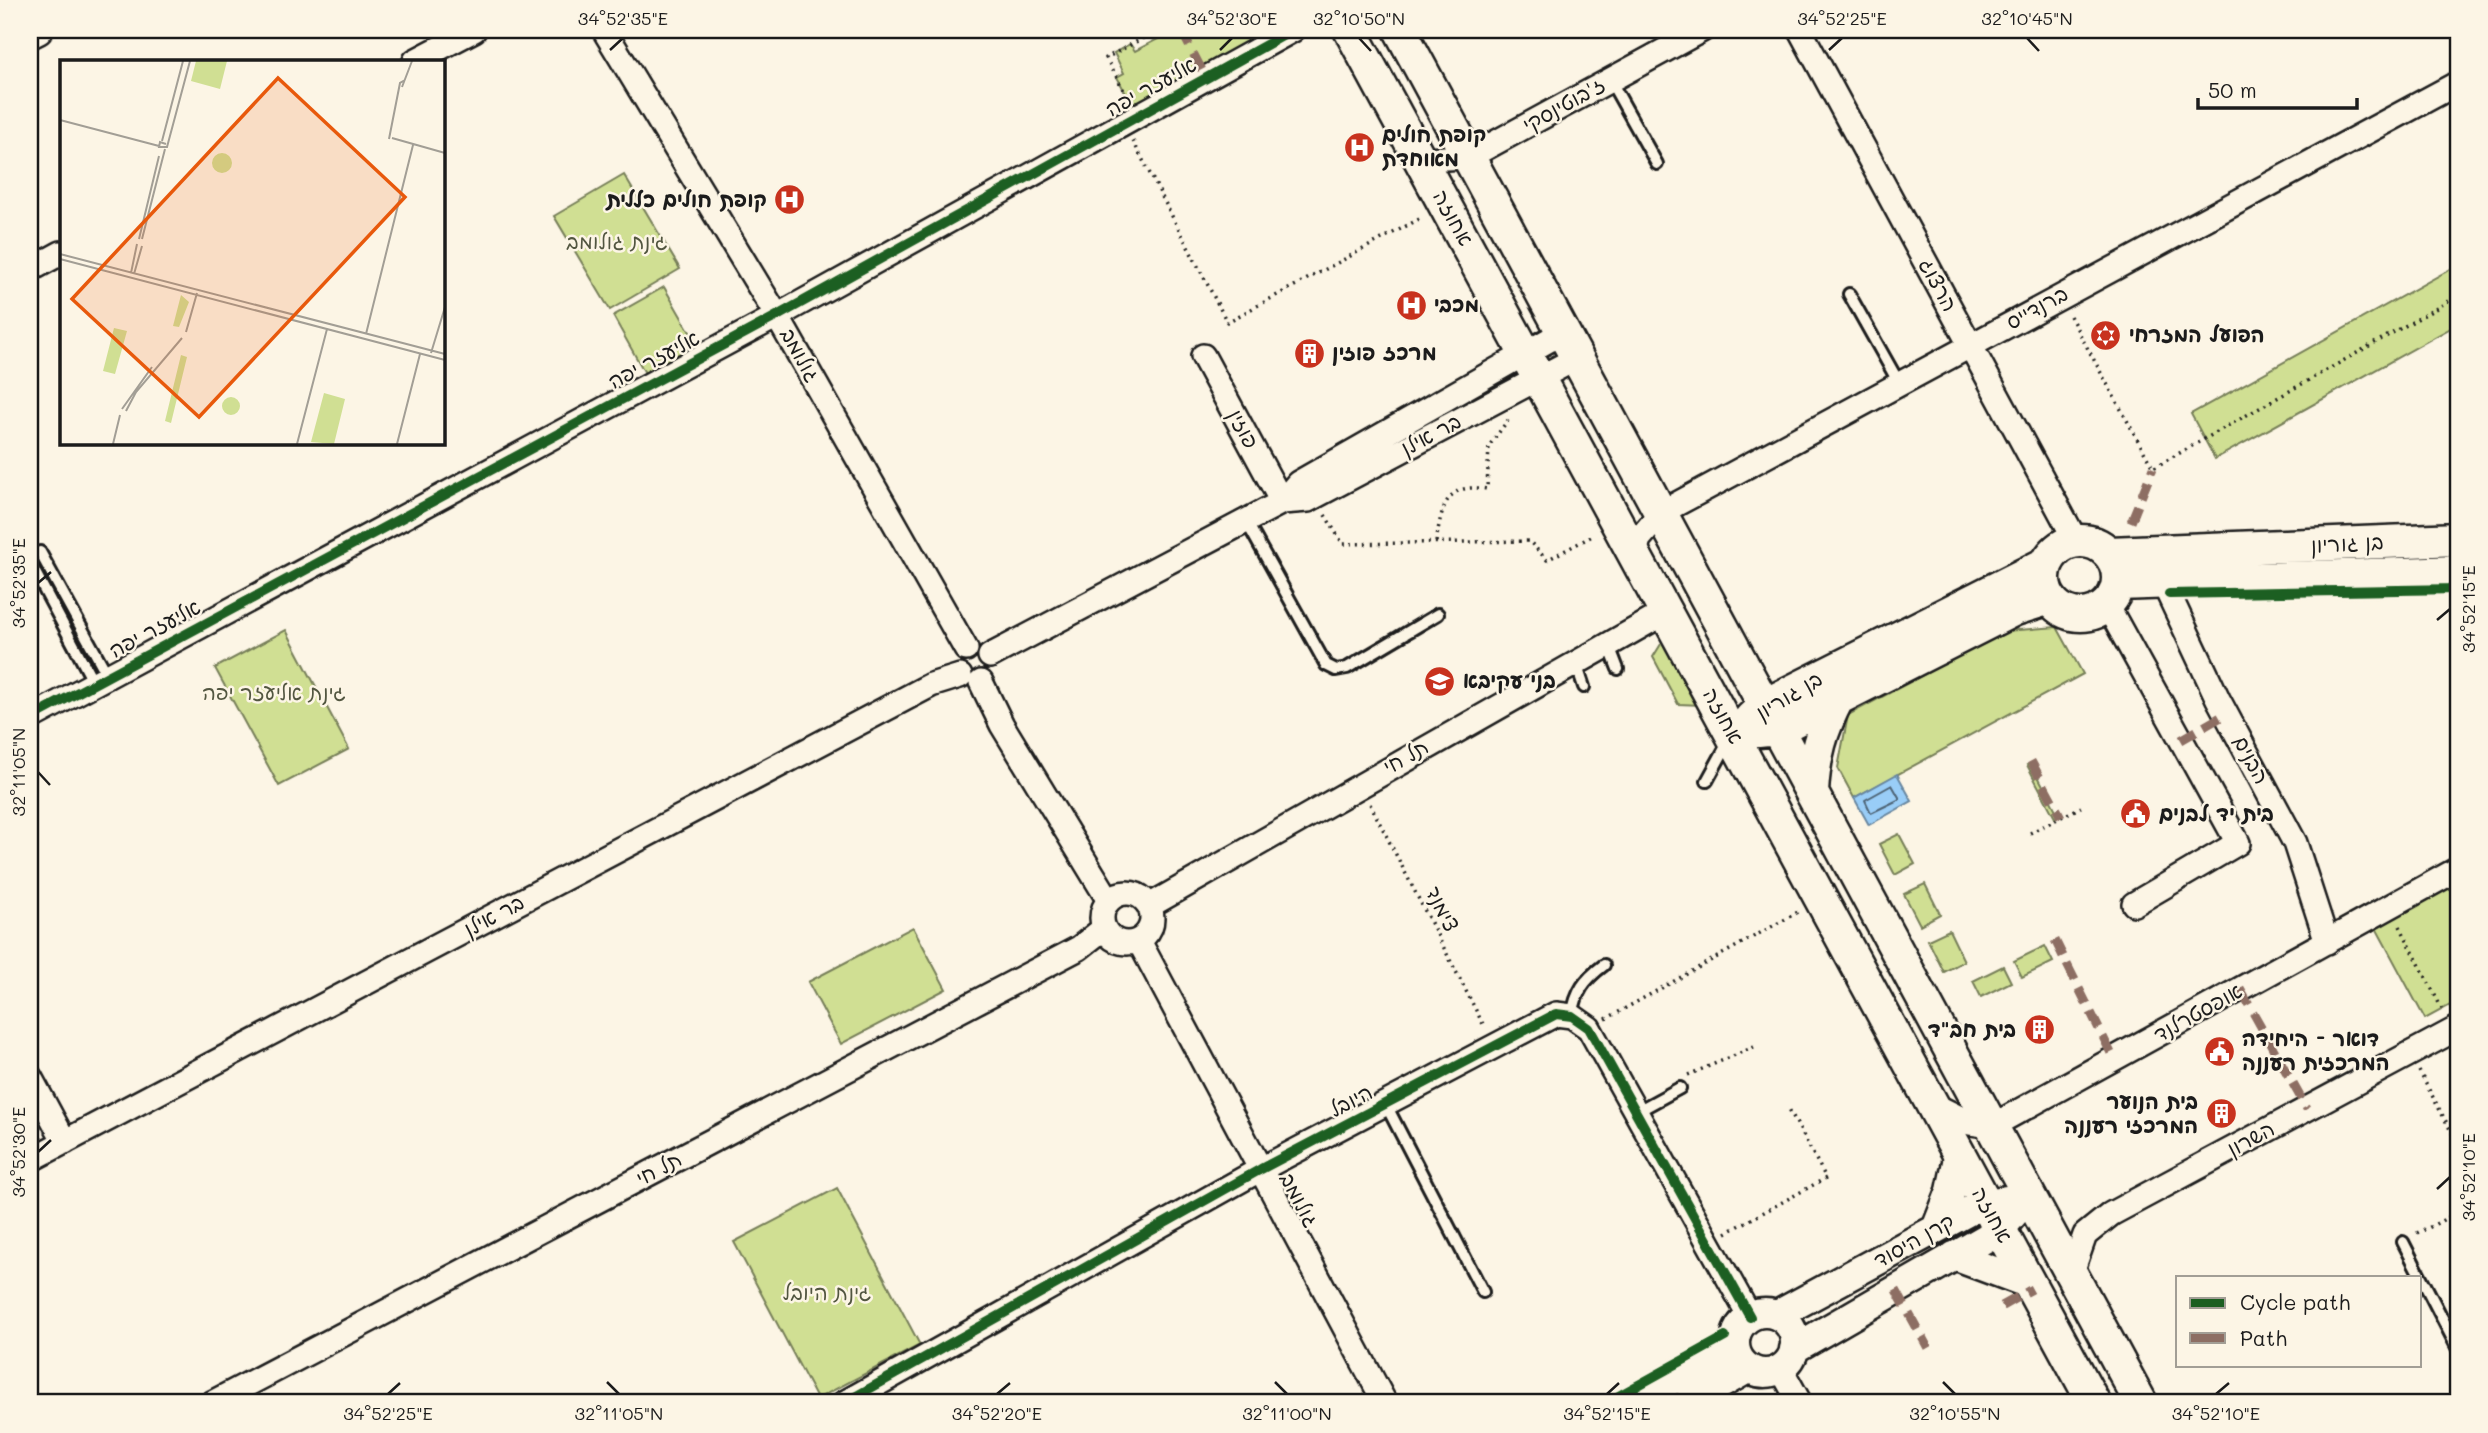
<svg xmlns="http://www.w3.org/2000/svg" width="2488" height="1433" font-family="Mali,'Playpen Sans Hebrew',sans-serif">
<rect width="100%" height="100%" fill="#fcf5e5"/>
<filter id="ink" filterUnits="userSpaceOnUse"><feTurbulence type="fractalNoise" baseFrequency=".0143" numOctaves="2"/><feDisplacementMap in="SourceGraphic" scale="14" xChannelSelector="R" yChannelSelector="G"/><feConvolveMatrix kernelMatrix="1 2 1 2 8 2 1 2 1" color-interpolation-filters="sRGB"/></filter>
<g filter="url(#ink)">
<path fill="#d0df93" stroke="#767e58" stroke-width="2" d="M1175,30H1293L1138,116L1117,77L1124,73L1114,53L1130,44L1135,51Z
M624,175L680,269L610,310L554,216Z
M2458,265V324L2215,459L2191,414Z
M664,287L698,346L646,375L613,316Z
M2057,627L2083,674L1854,798L1838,768L1848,715L2005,631Z
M286,630L349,749L279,786L215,668Z
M1666,636L1702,705L1678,704L1653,657Z
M2031,763L2059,816L2055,818L2027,765Z
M1899,834L1915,864L1895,875L1879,844Z
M2458,881V1001L2425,1019L2375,926Z
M1925,884L1940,914L1920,925L1904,894Z
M913,927L946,989L841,1044L808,982Z
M1949,930L1964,961L1944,972L1928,940Z
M2045,946L2053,962L2022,977L2014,961Z
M2003,966L2011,982L1981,997L1973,981Z
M837,1188L920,1345L817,1399L734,1242Z"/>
<path fill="#99cdf7" stroke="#67869f" stroke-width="2" d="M1897,774L1912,801L1869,825L1854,798Z"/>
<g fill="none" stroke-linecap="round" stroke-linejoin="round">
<path stroke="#4e6374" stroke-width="2" d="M1892,785L1900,799L1871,813L1865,800Z"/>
<defs>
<path id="service" d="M1610,80L1657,164
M1849,294L1899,383
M1246,521L1326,665L1336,670L1347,668L1438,614
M40,552L108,676
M30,563L94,683
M1608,643L1618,669
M1576,663L1584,687
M1707,781L1730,739
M1572,1016C1576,991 1584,980 1604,965
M1386,1105L1483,1292
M1636,1112L1680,1088
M2403,1242L2458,1349"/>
<path id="minor" d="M604,30L777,316L966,649
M1800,30L2076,541
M415,61L474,30
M1421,159L1469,157L1702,30
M30,270L61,253
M1203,356L1282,502
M1282,502L1308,500L1577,358
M1635,553L1639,539L1662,512L2458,83
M2163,582L2218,699L2295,843L2327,942
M2107,605L2238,843L2134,904
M990,656L1282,502L1298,483L1563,332
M981,682L1002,725L1108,899
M30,718L777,316L1293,30
M1102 918a25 25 0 1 1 50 0a25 25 0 1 1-50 0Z
M1149,906L1666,612
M1139,941L1385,1403
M30,1077L65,1142
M1934,1105L1970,1123L1992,1126L2458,869
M30,1160L931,685L960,676
M2071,1275L2085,1235L2111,1214L2458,1028
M1781,1369L1800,1403
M212,1403L1079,948L1103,929
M844,1403L1261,1169L1556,1014L1572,1016L1589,1028L1750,1317"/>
<path id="tertiary" d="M30,34L38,30
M1936,1229L1951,1191L1959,1153
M1954,1256L2029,1284
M1735 1343a30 30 0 1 1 60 0a30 30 0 1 1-60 0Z
M1777,1315L1984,1203L2006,1200
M1794,1349L2000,1230L2029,1196
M1630,1403L1735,1346
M1688,1403L1749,1368"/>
<path id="secondary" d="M1350,30L2094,1403
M1400,30L2141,1403
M2044 578a37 37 0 1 1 74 0a37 37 0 1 1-74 0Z
M2109,553L2458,539
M2118,584L2458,572
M1751,718L1765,705L2047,563
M1758,731L1778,729L2015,609L2050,598
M1812,792C1814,756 1821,730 1838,698"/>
</defs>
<use href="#service" stroke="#1c1c1c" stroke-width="16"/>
<use href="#minor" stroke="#1c1c1c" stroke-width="28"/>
<use href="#tertiary" stroke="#1c1c1c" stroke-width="33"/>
<use href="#secondary" stroke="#1c1c1c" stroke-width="37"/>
<path stroke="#1c1c1c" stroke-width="3.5" stroke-dasharray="2 5" stroke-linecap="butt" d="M1127,96L1106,58L1158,30
M1133,141L1227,322L1423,217
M2070,316L2153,468L2458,296
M1325,515L1343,544L1529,541L1547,560L1594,535
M1436,542C1442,508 1444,482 1487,489L1489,446L1508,420
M1370,804L1485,1028
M2030,833L2081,807
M2400,926L2444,1013
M1606,1019L1798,912
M2419,1071L2458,1144
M1688,1075L1754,1047
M1726,1233L1826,1178L1789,1109
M2417,1234L2458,1212"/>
<use href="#service" stroke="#fcf5e5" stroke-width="10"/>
<use href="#minor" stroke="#fcf5e5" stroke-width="23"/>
<use href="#tertiary" stroke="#fcf5e5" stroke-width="28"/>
<use href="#secondary" stroke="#fcf5e5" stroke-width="32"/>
<path stroke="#8d6e63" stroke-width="9" stroke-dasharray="18 9" stroke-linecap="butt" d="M1181,30L1206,78
M2131,522L2153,468
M2181,740L2226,714
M2031,761L2061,817
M2055,940L2114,1059
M2240,989L2307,1109
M1896,1290L1928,1348
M2002,1306L2032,1289"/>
<defs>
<path id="cycleway" d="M2169,594L2458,589
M30,718L777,316L1293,30
M844,1403L1261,1169L1556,1014L1572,1016L1589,1028L1750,1317
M1606,1403L1725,1337"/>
</defs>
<use href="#cycleway" stroke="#fcf5e5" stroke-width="15"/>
<use href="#cycleway" stroke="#1b5e20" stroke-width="10"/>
</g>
</g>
<path fill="none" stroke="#1c1c1c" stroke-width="2.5" d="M1359,38L1371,51M2027,38L2039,51M610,50L623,38M1220,50L1232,38M1829,50L1842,38M38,583L51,572M2437,620L2450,609M38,772L50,785M38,1152L51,1140M2437,1189L2450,1177M607,1382L619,1394M1275,1382L1287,1394M1943,1382L1955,1394M388,1394L400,1383M997,1394L1010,1383M1607,1394L1619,1383M2216,1394L2229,1383"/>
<defs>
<symbol id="hospital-disc" viewBox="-11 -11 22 22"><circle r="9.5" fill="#c8321e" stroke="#fcf5e5"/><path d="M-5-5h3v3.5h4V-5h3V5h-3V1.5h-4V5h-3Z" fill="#fff"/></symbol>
<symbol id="synagogue-disc" viewBox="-11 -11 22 22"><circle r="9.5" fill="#c8321e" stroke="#fcf5e5"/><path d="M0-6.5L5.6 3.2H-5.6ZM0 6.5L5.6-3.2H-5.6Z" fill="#fff"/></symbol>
<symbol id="building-disc" viewBox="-11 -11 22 22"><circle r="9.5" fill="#c8321e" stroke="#fcf5e5"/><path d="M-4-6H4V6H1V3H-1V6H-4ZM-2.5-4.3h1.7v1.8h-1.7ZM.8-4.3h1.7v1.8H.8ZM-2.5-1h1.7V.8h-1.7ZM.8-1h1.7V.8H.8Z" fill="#fff"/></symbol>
<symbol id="school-disc" viewBox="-11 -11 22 22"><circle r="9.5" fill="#c8321e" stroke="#fcf5e5"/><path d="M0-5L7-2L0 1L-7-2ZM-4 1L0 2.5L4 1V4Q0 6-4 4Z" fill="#fff"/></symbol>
<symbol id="civic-disc" viewBox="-11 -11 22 22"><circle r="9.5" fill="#c8321e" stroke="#fcf5e5"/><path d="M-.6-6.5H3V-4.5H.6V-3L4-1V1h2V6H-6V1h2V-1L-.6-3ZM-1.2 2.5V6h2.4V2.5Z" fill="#fff"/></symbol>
</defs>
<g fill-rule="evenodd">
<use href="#hospital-disc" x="1342" y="130" width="35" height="35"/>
<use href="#hospital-disc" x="772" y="182" width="35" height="35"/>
<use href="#hospital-disc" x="1394" y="288" width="35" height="35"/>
<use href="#synagogue-disc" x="2088" y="318" width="35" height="35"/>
<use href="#building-disc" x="1292" y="336" width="35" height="35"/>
<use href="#school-disc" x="1422" y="664" width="35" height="35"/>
<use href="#civic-disc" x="2118" y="796" width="35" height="35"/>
<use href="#building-disc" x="2022" y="1012" width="35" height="35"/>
<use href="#civic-disc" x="2202" y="1034" width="35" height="35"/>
<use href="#building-disc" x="2204" y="1096" width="35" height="35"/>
</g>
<g text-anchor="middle" stroke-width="5" stroke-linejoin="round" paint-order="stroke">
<g font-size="21" fill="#1c1c1c" stroke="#fcf5e5">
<text transform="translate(1151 87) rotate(-29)" y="7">אליעזר יפה</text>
<text transform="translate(1564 105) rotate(-29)" y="7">ז'בוטינסקי</text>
<text transform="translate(1453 218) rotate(61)" y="7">אחוזה</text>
<text transform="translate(1938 285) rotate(62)" y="7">הרצוג</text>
<text transform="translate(2037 308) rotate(-29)" y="7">ברנדייס</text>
<text transform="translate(800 355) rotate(61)" y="7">גולומב</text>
<text transform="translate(654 360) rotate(-28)" y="7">אליעזר יפה</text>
<text transform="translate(1243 429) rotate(62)" y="7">פוזין</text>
<text transform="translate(1431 435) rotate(-28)" y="7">בר אילן</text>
<text transform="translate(2347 544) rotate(-3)" y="7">בן גוריון</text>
<text transform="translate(155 629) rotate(-28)" y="7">אליעזר יפה</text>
<text transform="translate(1789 696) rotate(-31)" y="7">בן גוריון</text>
<text transform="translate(1723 716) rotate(61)" y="7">אחוזה</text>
<text transform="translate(1406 757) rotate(-30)" y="7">תל חי</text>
<text transform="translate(2251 760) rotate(62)" y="7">הבנים</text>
<text transform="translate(1442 909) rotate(63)" y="7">צימנד</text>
<text transform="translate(494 916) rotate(-28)" y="7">בר אילן</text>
<text transform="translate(2198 1013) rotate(-29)" y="7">אופסטרלנד</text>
<text transform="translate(1351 1101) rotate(-27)" y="7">היובל</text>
<text transform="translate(2251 1139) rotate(-28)" y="7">השרון</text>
<text transform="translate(659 1169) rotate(-28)" y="7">תל חי</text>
<text transform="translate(1299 1200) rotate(62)" y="7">גולומב</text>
<text transform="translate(1992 1215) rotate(61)" y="7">אחוזה</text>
<text transform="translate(1914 1241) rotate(-29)" y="7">קרן היסוד</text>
</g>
<g font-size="21" font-weight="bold" fill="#1c1c1c" stroke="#fcf5e5" text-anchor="start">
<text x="1382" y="142">קופת חולים<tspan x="1382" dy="24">מאוחדת</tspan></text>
<text x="767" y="207" text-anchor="end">קופת חולים כללית</text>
<text x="1434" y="312">מכבי</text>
<text x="2129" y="342">הפועל המזרחי</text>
<text x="1332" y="360">מרכז פוזין</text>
<text x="1463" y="688">בני עקיבא</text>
<text x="2159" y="821">בית יד לבנים</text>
<text x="2016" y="1037" text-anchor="end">בית חב"ד</text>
<text x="2242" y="1046">דואר - היחידה<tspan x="2242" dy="24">המרכזית רעננה</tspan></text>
<text x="2198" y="1109" text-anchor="end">בית הנוער<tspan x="2198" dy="24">המרכזי רעננה</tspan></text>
</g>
<g font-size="21" fill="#525640" stroke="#fcf5e5">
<text x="617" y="249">גינת גולומב</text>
<text x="274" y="700">גינת אליעזר יפה</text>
<text x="827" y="1300">גינת היובל</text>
</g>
</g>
<g transform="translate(60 60)">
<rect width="385" height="385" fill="#fcf5e5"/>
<path d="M136,1H167L160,29L131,21ZM152 103a10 10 0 1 1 20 0a10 10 0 1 1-20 0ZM121,235L129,242L119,267L113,266ZM54,268L67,271L55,314L43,311ZM121,295L127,297L111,363L105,361ZM264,333L285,339L274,384L251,382ZM162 346a9 9 0 1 1 18 0a9 9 0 1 1-18 0Z" fill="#d0df93"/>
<path fill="none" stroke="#a29e95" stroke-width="2" d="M342,27L352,1M0,60L99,86M332,78L385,93M329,79L340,23L345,20M102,81L123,1M106,84L100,82L99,87H107L130,1M79,179L99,96M82,179L105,89M0,194L385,294M0,199L385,300M71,213L77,184M74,214L82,186M126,272L137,233M306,274L353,85M371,293L385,247M62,349L92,307M66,351L76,332L122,278M53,384L60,355M237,384L267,269M337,384L360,294"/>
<path fill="#e8590c" fill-opacity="0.15" stroke="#e8590c" stroke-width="3.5" d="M218,18L345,137L139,357L12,239Z"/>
<rect width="385" height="385" fill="none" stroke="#1c1c1c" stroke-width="3.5"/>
</g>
<rect width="2488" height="1433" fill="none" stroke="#fcf5e5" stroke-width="77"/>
<rect x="2176" y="1276" width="245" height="91" fill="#fcf5e5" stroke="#a29e95" stroke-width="2"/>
<rect x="2190" y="1298" width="35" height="10" fill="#1b5e20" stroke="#a29e95" stroke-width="2"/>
<text x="2240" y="1310" font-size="21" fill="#1c1c1c">Cycle path</text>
<rect x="2190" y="1333" width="35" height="10" fill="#8d6e63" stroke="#a29e95" stroke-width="2"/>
<text x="2240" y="1346" font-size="21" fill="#1c1c1c">Path</text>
<path d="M2198 98v10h159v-10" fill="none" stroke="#1c1c1c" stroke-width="3.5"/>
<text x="2208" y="98" font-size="21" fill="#1c1c1c" stroke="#fcf5e5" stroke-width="5" paint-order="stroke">50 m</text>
<rect x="38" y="38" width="2412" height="1356" fill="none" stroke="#1c1c1c" stroke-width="2.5"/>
<g font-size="18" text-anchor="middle" fill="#1c1c1c">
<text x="623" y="25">34°52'35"E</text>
<text x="1232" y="25">34°52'30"E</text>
<text x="1359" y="25">32°10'50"N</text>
<text x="1842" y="25">34°52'25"E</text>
<text x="2027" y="25">32°10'45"N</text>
<text transform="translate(19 583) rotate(-90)" y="6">34°52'35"E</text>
<text transform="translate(2469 609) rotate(-90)" y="6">34°52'15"E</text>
<text transform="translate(19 772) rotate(-90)" y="6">32°11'05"N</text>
<text transform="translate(19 1152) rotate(-90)" y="6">34°52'30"E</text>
<text transform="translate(2469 1177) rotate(-90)" y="6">34°52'10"E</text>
<text x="388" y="1420">34°52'25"E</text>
<text x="619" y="1420">32°11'05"N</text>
<text x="997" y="1420">34°52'20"E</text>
<text x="1287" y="1420">32°11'00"N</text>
<text x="1607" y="1420">34°52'15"E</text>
<text x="1955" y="1420">32°10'55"N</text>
<text x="2216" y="1420">34°52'10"E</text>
</g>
</svg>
